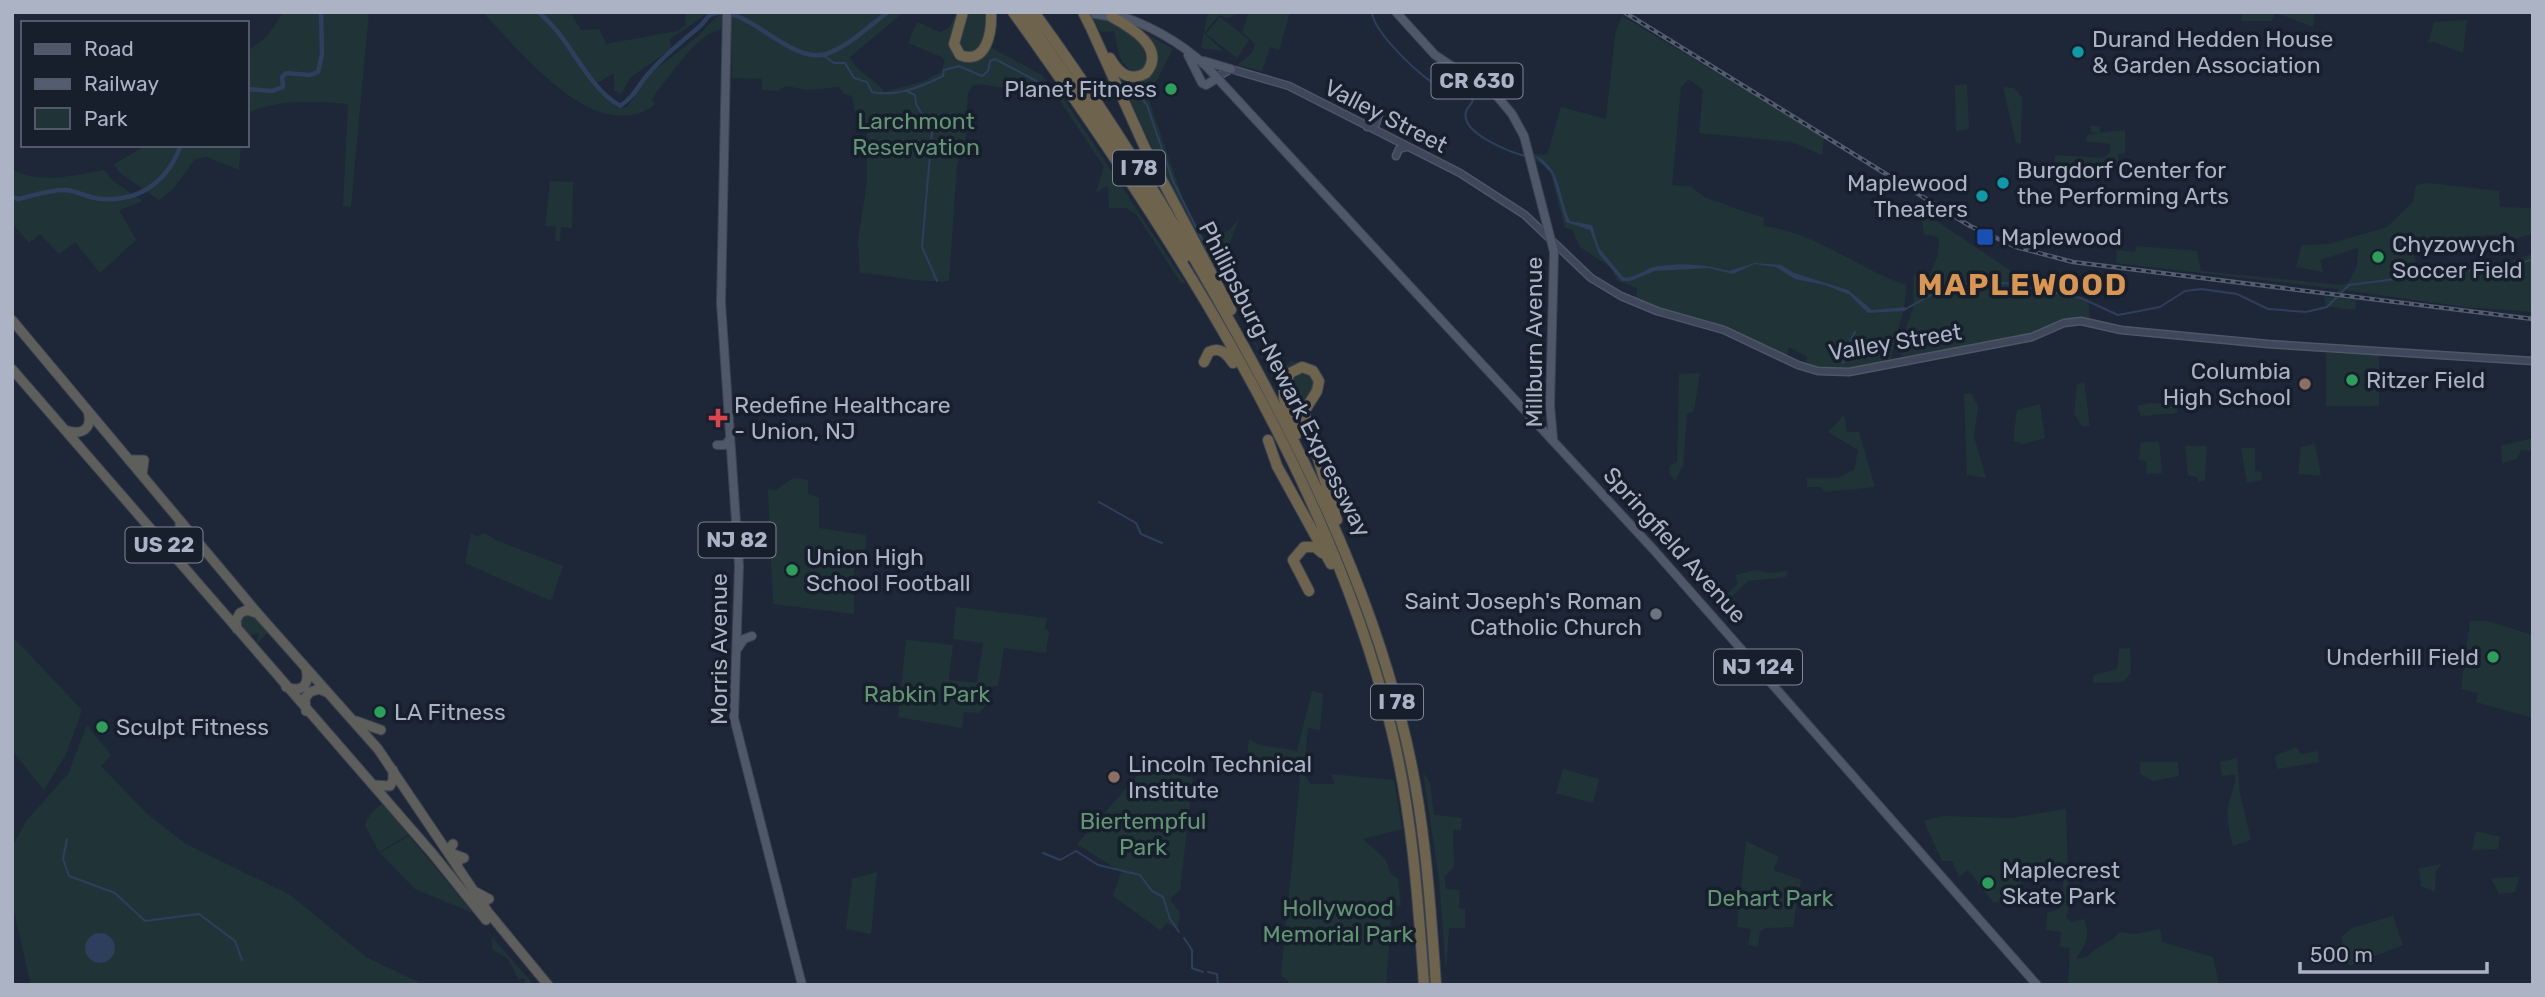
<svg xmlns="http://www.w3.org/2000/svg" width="2545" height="997" font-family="Rubik,sans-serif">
<rect width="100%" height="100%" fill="#1e2737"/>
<path fill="#203438" d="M284,12H369L351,207L343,206L348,104C313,101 280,99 247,113V52L267,36Z
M482,12H570L581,30L599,29L606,44L677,31L686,25L685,14L710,12L670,39L671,49L631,77L621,94L614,90V73L597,83L617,108L627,107L651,73L698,36L716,17L723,15L721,30C699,31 670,76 656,93L652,99L655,105C594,148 522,51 482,12Z
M731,12H904L850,57C857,74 874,77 884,92L922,82L941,72L945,61L942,57L908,43L917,22L940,32L949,28L957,12H988L990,47L1042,75L1048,84L1056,87L1186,284L1181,283L1136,214L1126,208H1109L1108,186L1096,192L1104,167L1057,96L978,84L973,85L968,94L965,143L957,165L949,281C918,283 891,275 860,273L858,241L867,182V125L854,109L852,96L844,94L839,87L807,90L786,86L777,91L762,90V79L732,78Z
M1208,12H1244L1227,18L1219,15L1204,33L1223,51L1201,48Z
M1249,12H1290L1279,50L1270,47L1262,71L1237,65L1252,53L1255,44L1242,32Z
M2242,12H2315L2313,27C2300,23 2287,15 2275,14L2271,21H2241Z
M1092,16C1118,21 1140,33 1149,59L1142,70L1134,72C1117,63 1118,47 1114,31L1101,32Z
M1622,16L1824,137L1822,155L1792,142L1699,133L1703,90L1689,79L1681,87L1672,185L1691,187L1706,198L1764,218L1763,226C1814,231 1860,270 1906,285C1906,316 1895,331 1891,360C1863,367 1833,374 1806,363L1807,357L1789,347L1787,356L1719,325L1636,301L1637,288L1618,281L1610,267L1580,247L1572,229L1565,228L1550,172L1547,166L1534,160L1533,154L1547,155L1561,107L1606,119L1615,34Z
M1220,17L1249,40L1237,58L1206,34Z
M2467,20L2463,53L2434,42L2428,43L2434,22Z
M1140,30L1173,49L1148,97L1185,205L1201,236L1206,238L1228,231L1239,219L1229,245L1223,282L1275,378L1291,361L1300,363L1280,392L1158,160L1122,82L1154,65Z
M1967,84L1969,129L1956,131L1955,85Z
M2003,87L2014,88L2022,98L2021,144L2016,143Z
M2091,126H2100V133L2125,130V153L2118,154V167H2091L2055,162V155L2104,158L2110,152V144L2086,141L2087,135L2099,133L2091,132Z
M147,145H241L239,170L207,157L195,159L173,189L159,200L120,173L114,164Z
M12,169C40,185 74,175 104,170L113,181L143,201L119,210L136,240L100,273L75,242L59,254L40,234L29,243L12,223Z
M550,181L573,182L572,228L561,227L560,241H555L556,227L545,226Z
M2429,183L2499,191L2500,207L2533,208V234L2510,240L2509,234L2459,237L2457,242H2440L2413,250L2418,273L2454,265L2492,266L2533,254V312L2466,307L2345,290L2338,298L2356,300L2355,310L2326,306L2324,296L2333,298L2339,289L2116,263L2117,250L2135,252L2136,246L2197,251L2201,271L2341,285L2349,282L2357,266L2358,248L2320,260L2323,272L2296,267L2302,245L2329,244L2387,227L2413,202L2416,185Z
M1920,210L2026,281L2088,299L2090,319L2066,318L2032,333L1904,358L1898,350L1913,308L1914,275L1928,279L1938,255L1939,237L1924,234Z
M2326,353L2379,355V406H2326Z
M1301,372L1314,380L1313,393L1292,413L1287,404L1288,382Z
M1700,373L1694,411L1687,414L1683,466L1675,481L1669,473L1670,466L1677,462L1679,374Z
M2084,382L2090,427L2082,426L2074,414L2077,385Z
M1971,393L1978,407L1974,437L1986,478L1967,475L1964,394Z
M2150,403L2178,405L2177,413L2141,416L2137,406Z
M2040,404L2045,438L2023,444L2013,441L2017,410Z
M1844,415L1847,432H1859L1875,487L1825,492L1821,487H1807V478H1838L1854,470L1858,450L1828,432Z
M2533,438V450H2521L2517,459L2502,463L2501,446Z
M2141,442H2159L2162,473L2147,474L2146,461L2139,460Z
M2315,444L2321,476L2298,474L2301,447Z
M2185,446H2207L2205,480L2199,482L2197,477L2188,475Z
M2241,448H2255V471L2262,472L2261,480L2247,483Z
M793,478L808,480V493L819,498V528L866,535L865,560L859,568H854V614L773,604L768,489L776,490Z
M471,533L477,537L484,533L498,541L563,566L551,601L465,563Z
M1755,570L1771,573L1788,571L1786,577L1748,581L1726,602L1723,598L1738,584L1735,575Z
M956,607L1047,618L1045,628L1049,632L1046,653L1004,648L998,686H992L988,703L979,713L964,712L962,728L898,717L906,640L953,645L949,680L977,683L983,643L953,639Z
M251,612L269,631L256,644L259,633L247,636L238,626V616Z
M2470,621H2487L2533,635V718L2476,702L2478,693L2461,689Z
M12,636L82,710L66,754L44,790L12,750Z
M2130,648L2131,672L2124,682L2093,683L2094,675L2117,669L2119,649Z
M1312,691L1323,694L1320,730L1308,728L1304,773L1310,784H1335L1331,774L1394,780L1402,829L1363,839L1385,859L1391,874L1398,879L1401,906H1392L1386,985H1288V980L1281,976L1300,779L1296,768L1247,757L1249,739L1260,745L1297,751Z
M87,725L111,755L101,766L147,814L186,844L290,895L366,957L424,985H31L12,902V847L27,820L68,774Z
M2296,747L2301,754L2318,751L2319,762L2277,769L2275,756Z
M2237,758L2240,794L2251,840L2233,846C2230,833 2226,820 2228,807C2230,793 2236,790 2235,774L2222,776L2220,762Z
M2140,762H2178L2179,776L2153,781L2140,774Z
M1145,767L1193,778L1180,890L1170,899L1180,913L1178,929L1167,923L1160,930L1113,896L1121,872L1077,844Z
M1563,769L1599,779L1593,803L1556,793Z
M1423,772L1430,783L1434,815L1462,818L1461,830H1453L1454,867L1444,877L1446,889L1460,890L1459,908L1465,909V928H1449L1446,972L1439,879Z
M382,804L409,834L379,852L365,825L371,813Z
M2066,809L2069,907L2066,917L2071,922L2084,919C2091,937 2086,944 2076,959L2087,957C2097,945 2110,944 2120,932L2135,934L2160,929L2162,942L2213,957L2219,985H2068L2070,948L2060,947L2061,932L2046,930L2047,913L2060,909L2065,872L2022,865L2019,903L1993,902L1968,870L1959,876L1952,861H1942L1924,821L1942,816L2011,818Z
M2476,831L2500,837L2498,849L2472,850Z
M409,836L486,929L473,913L415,889L380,853Z
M1746,841L1779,857L1773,870L1801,880L1793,927L1765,928L1760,931L1758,947L1748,945L1751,929L1737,927Z
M2442,864L2436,871L2435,892L2421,886L2419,868Z
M877,872L871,934L846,929L852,879Z
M2519,877L2515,892L2499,894L2491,878Z
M2393,916L2403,945L2349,966L2341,937L2352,928Z
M492,937L534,985H526L524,978L519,980L508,959L492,949Z"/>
<path fill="#2e3e5d" d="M1534,155C1562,167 1558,197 1570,221L1592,225L1599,248L1623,277C1633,280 1646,268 1658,266C1683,263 1705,264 1729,271L1755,263L1781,265L1794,273L1848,290L1872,310L1906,307L1905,311L1868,313L1850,295L1825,285L1795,279L1776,267L1754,264L1733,274L1709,268L1655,271L1630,281H1622L1599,254L1590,230L1566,222L1552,174Z
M85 948a15 15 0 1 1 30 0a15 15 0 1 1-30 0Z"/>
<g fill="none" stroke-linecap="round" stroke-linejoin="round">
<path stroke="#2e3e5d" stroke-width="2" d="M1372,12C1373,32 1424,81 1442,88C1453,93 1463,92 1473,98C1473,105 1467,106 1466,112C1460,133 1510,152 1525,156
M823,55L834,63H845L854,78L867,82L872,92C896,97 921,87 943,76L944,70L959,66L982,76L988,71L990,61L995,59L1059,93
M907,91L915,95L916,104L932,131L922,247L937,281
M1097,93L1112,94
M1133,97L1142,99L1147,105L1173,181L1203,241
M1904,310L1940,290L1966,284L2005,283L2081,298L2118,315L2160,307L2185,291L2201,289L2237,294L2268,309L2306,312L2327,307L2349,285L2466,270L2494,273L2533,259
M1843,363L1847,347L1855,332
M1099,502L1136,523L1141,534L1162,543
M67,839L63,859L69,876L115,893L145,921L199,914L235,941L242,960
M1043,853L1060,860L1076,851L1098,865L1140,875L1152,891L1163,897L1170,919L1179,932
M1184,938L1192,950V968L1203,972
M1208,972L1217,974L1218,985"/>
<path stroke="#2e3e5d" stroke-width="4.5" d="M538,12C572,39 583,83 620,106C633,97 636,90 644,79C659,60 680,43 699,27C703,24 706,18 710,15C745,0 788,65 826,54C848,47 869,26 888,12
M247,89L272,91L283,87L282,77L286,73L310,75L318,72L322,54L321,12
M12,197L18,199C32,196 51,189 66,190C78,191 90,199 103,199C142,201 168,180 181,145"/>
<defs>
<path id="secondary" d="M1215,78L1231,69L1289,86L1460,173L1525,215L1591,278L1621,296L1657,311L1724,330L1798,365L1818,371L1849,372L2032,337L2064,323L2081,321L2121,330L2268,344L2533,361
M1367,127L1376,124L1380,111
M1396,156L1399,149L1407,147"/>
<path id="primary" d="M727,12L721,303L739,566L734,718L802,985
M1083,12L1113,17
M1108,12C1143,21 1181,42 1207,67L1653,549L2037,985
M1396,12L1435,55L1496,95L1512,114L1524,136L1554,252L1550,405L1553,439
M1188,55L1202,83L1206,85L1214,80
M1204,61L1231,69
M717,445H725L729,440
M738,648L744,639L752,636"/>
<path id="trunk" d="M12,320L259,615L378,749L488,912L548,985
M12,369L432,853L486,920
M65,430C82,436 93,429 88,411
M129,460H144L142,475
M162,541L171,543L179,541L182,533L180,525
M182,565L180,554L183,547L190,544L200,548
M237,629L236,620L240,613L247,610L256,613
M286,687C302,693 310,685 306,669
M306,711L305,698L310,692L319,689L328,693
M356,721L381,730
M373,785L390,786L393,780V770
M453,844L448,852L464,858L459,859L457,866
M474,891L489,899L485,900L484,907"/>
<path id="motorway" d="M963,12L954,44L960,55C987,66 992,31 991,12
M1013,12C1165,225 1329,472 1391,728C1412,812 1418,899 1424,985
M1022,12L1102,126L1185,257
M1034,12C1107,112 1172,217 1232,325C1302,450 1366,580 1401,719C1424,806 1430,895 1436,985
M1090,26L1145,148L1231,310
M1110,58C1118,72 1129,83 1146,73C1167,48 1130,27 1112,17
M1204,362L1209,352C1220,346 1227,354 1233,363
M1303,410L1337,520
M1296,435L1284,399V385L1290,373L1302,367L1313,371L1319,381L1317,391L1307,407
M1268,440L1277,466L1331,564
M1309,591L1293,560L1304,547H1315L1322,553"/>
</defs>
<use href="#secondary" stroke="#4f5666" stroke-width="9"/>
<use href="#primary" stroke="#3b4251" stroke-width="10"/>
<use href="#trunk" stroke="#3c4352" stroke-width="11"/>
<use href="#motorway" stroke="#3c4352" stroke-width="12"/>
<use href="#secondary" stroke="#3f485b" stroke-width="6"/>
<use href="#primary" stroke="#4f5868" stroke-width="8"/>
<use href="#trunk" stroke="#5e5e5b" stroke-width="9"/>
<use href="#motorway" stroke="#6e644e" stroke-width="10"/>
<defs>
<path id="rail" d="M1624,12L1970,226L2016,247L2073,262L2533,319"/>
</defs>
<use href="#rail" stroke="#535d6f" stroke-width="4.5"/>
<use href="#rail" stroke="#171e2c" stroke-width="2" stroke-dasharray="5" stroke-linecap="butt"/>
<defs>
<path id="motorway-bridge" d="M1083,12L1090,26"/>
</defs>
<use href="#motorway-bridge" stroke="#3c4352" stroke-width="12" stroke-linecap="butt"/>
<use href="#motorway-bridge" stroke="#6e644e" stroke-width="10"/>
</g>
<g fill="#0f9aa8" stroke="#171e2c" stroke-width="2.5">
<circle cx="2078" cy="52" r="7"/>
<circle cx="2003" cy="183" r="7"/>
<circle cx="1982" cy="196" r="7"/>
</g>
<g fill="#2e9e5b" stroke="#171e2c" stroke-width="2.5">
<circle cx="1171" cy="89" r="7"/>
<circle cx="2378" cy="257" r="7"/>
<circle cx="2352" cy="380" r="7"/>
<circle cx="792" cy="570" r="7"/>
<circle cx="2493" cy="657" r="7"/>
<circle cx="380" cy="712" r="7"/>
<circle cx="102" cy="727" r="7"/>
<circle cx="1988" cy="883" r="7"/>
</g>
<rect fill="#1a4fb4" stroke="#171e2c" stroke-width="2.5" x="1976" y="228" width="18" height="18" rx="3.5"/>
<g fill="#8d6e63" stroke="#171e2c" stroke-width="2.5">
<circle cx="2305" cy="384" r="7"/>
<circle cx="1114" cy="777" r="7"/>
</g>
<path fill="#e0444e" stroke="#171e2c" stroke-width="2.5" d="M714.5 407.5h7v7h7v7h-7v7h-7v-7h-7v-7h7z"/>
<circle fill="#6b7280" stroke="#171e2c" stroke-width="2.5" cx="1656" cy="614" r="7"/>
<g text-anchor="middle" stroke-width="7" stroke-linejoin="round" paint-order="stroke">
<g fill="#171e2c" stroke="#7f8697" stroke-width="2">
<rect x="1431.5" y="63.5" width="91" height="35" rx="5"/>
<rect x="1113" y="150.5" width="52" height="35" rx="5"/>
<rect x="698.5" y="522.5" width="77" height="35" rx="5"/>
<rect x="125.5" y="527.5" width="77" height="35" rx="5"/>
<rect x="1714" y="649.5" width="88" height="35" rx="5"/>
<rect x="1371" y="684.5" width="52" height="35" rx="5"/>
</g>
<g font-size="21" font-weight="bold" fill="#abb3c5">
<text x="1477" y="88">CR 630</text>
<text x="1139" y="175">I 78</text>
<text x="737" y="547">NJ 82</text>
<text x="164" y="552">US 22</text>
<text x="1758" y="674">NJ 124</text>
<text x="1397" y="709">I 78</text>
</g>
<g font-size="23" fill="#abb3c5" stroke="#171e2c" text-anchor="start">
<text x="2092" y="47">Durand Hedden House<tspan x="2092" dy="26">&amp; Garden Association</tspan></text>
<text x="1157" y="97" text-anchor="end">Planet Fitness</text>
<text x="2017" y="178">Burgdorf Center for<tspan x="2017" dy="26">the Performing Arts</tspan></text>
<text x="1968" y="191" text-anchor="end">Maplewood<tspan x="1968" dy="26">Theaters</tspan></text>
<text x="2001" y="245">Maplewood</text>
<text x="2392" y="252">Chyzowych<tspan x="2392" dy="26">Soccer Field</tspan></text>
<text x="2291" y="379" text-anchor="end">Columbia<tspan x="2291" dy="26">High School</tspan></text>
<text x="2366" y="388">Ritzer Field</text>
<text x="734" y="413">Redefine Healthcare<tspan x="734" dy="26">- Union, NJ</tspan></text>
<text x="806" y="565">Union High<tspan x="806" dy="26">School Football</tspan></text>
<text x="1642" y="609" text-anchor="end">Saint Joseph's Roman<tspan x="1642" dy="26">Catholic Church</tspan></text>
<text x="2479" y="665" text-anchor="end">Underhill Field</text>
<text x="394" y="720">LA Fitness</text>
<text x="116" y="735">Sculpt Fitness</text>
<text x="1128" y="772">Lincoln Technical<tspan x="1128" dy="26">Institute</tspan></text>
<text x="2002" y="878">Maplecrest<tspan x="2002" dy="26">Skate Park</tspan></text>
</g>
<g font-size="23" fill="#abb3c5" stroke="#171e2c">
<text transform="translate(1386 116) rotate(27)" y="8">Valley Street</text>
<text transform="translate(1534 342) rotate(-90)" y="8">Millburn Avenue</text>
<text transform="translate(1895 342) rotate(-9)" y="8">Valley Street</text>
<text transform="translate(1285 379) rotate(63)" y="8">Phillipsburg-Newark Expressway</text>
<text transform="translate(1675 545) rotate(48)" y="8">Springfield Avenue</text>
<text transform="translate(719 649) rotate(-90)" y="8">Morris Avenue</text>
</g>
<g font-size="23" fill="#629672" stroke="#171e2c">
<text x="916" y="129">Larchmont<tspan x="916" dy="26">Reservation</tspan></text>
<text x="927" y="702">Rabkin Park</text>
<text x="1143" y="829">Biertempful<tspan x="1143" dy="26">Park</tspan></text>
<text x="1770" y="906">Dehart Park</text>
<text x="1338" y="916">Hollywood<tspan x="1338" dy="26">Memorial Park</tspan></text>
</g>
<g font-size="30" font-weight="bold" letter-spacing="2" fill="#d99652" stroke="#171e2c">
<text x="2023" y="295">MAPLEWOOD</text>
</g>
</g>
<rect width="2545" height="997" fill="none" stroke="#abb3c5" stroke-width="28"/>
<rect x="21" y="21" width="228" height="126" fill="#171e2c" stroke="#525a69" stroke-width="2"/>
<rect x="35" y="44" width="35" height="10" fill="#4f5868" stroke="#525a69" stroke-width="2"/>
<text x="84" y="56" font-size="21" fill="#abb3c5">Road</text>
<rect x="35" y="79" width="35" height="10" fill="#535d6f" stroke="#525a69" stroke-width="2"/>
<text x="84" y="91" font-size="21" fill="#abb3c5">Railway</text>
<rect x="35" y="108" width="35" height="21" fill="#203438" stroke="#525a69" stroke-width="2"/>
<text x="84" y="126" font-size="21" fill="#abb3c5">Park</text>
<path d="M2300 962v10h187v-10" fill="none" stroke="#abb3c5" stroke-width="3.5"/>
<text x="2310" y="962" font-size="21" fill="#abb3c5" stroke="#171e2c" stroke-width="5" paint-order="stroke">500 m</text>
</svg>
